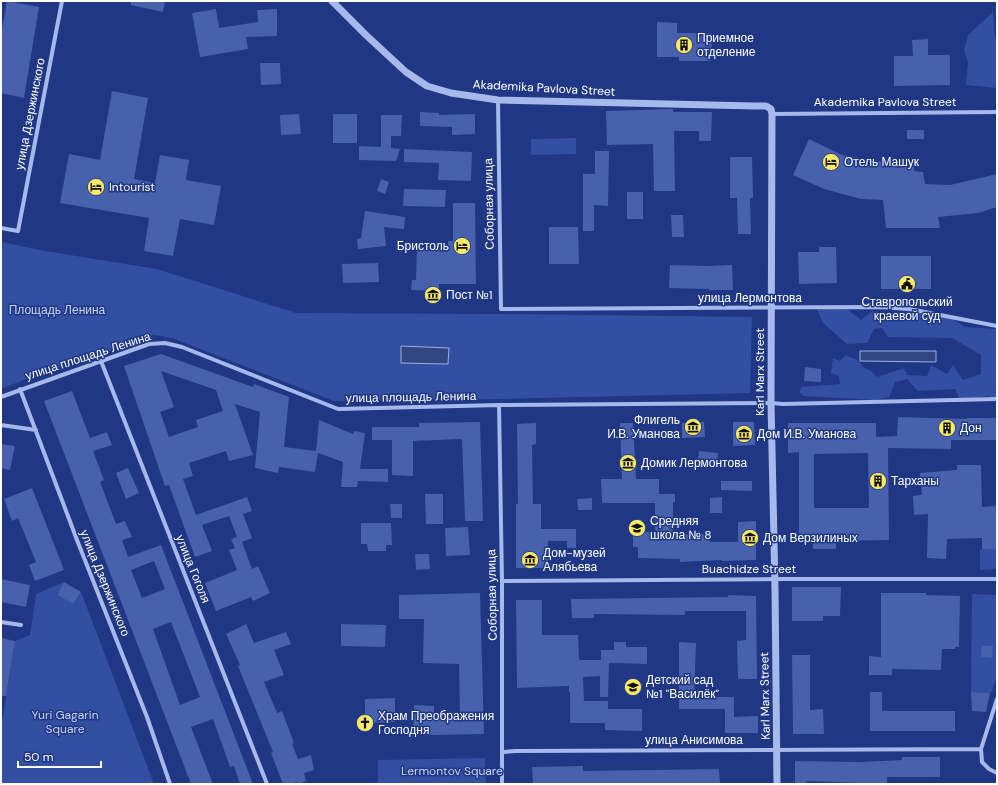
<svg xmlns="http://www.w3.org/2000/svg" width="998" height="785" font-family="'DM Sans',sans-serif">
<rect width="100%" height="100%" fill="#1f3784"/>
<path fill="#334fa2" d="M993,12L995,39H997V88L966,85L968,63L964,50L968,35Z
M576,138V154L531,155V139Z
M1,242L45,251L157,269L296,313L498,314L752,317L750,393L499,399L334,401L172,338L154,335L116,349L36,375L1,389Z
M828,308L848,310L861,320L872,311L908,318L917,313L951,318L965,327L997,329V401L989,396L960,400L955,389L918,391L907,379L895,382L889,397L875,400L804,396L799,392L802,387L840,384L839,376L831,373L833,358L840,361L846,355L859,361L863,367L871,371L877,377L904,368L907,375L927,376L931,365L947,374L953,365L963,380L981,374V355L952,338L888,337L882,328L874,329L867,343L847,344L823,323L817,310Z
M983,549H997V569L980,570V550Z
M64,582L57,595L73,604L81,592L154,784H1V728L15,641L30,635L36,594Z
M972,594L997,595V675L992,691L990,693L971,692Z
M485,758L486,784H378V760Z"/>
<path fill="#34467f" stroke="#9ab0eb" d="M401,346L449,348L448,364L401,363Z
M860,351H936V362L860,361Z"/>
<path fill="#4761ad" fill-rule="evenodd" d="M7,1L39,7L24,98L1,93V35Z
M131,1H165L163,12L131,5Z
M216,9L219,28L258,22L257,10L277,9V36L246,37L248,49L200,57L192,13Z
M657,22L677,23V33H712L711,61H679V57H657Z
M928,39V55H950V85L894,86V56H913L912,40Z
M260,63H280L281,84L261,85Z
M112,91L148,98L134,179L155,183L160,155L189,160L186,180L221,186L214,225L180,219L173,256L144,251L149,218L60,203L69,154L100,160Z
M671,109H673V112H712L711,141H699V131H674L675,191H654L653,144L607,145L606,111Z
M420,112L439,113V115L475,114V134L452,135V127L420,126Z
M299,114L301,134L281,135L280,115Z
M333,114H357V143H333Z
M381,115H402L401,136H391V148L400,149L396,161L359,160V146L381,147Z
M907,130H924V139H907Z
M809,139L842,155L884,162H914V171L923,172L925,184L950,185L997,174V207L978,213L938,217L940,228H886L883,200L861,199L824,189L793,175Z
M404,149L472,152L471,181L438,180L439,163L404,162Z
M595,151H609L608,206L594,205V231H583V174H595Z
M730,157H752L753,198H750L751,234H738L737,198H730Z
M381,179L389,182L385,194L377,191Z
M404,189L446,190L445,207L403,206Z
M627,192H643V219H627Z
M453,203H475L476,284H439V291L411,290L412,280H416L417,247L448,248V241H453Z
M365,211L405,217L404,229L384,227L386,246L358,249L357,239L361,238Z
M671,215H683L684,237H672Z
M549,227H578L579,264H549Z
M819,247H836L837,283L799,284L798,252H819Z
M881,256H931V289H881Z
M378,263L379,282L343,283L342,264Z
M670,265L709,266L732,265L733,290H709V289L669,288Z
M161,354L253,387L254,384L289,397L284,447L316,451L319,420L353,434L354,431L365,433L360,469H388V482L358,481L357,487H341L343,462L318,453L315,472L279,467L278,473L255,468L260,412L235,404L253,455L229,461L226,451L189,463L193,476L183,479L196,515L247,497L252,511L243,514L252,538L242,542L252,569L258,566L270,593L253,601L251,597L216,611L205,583L237,570L229,550L235,548L231,539L237,537L229,516L202,525L212,551L195,557L169,485L165,486L124,366ZM161,371L216,390L223,411L196,420L198,427L169,437L160,412L174,407Z
M805,367L821,369V382L804,381Z
M72,391L90,438L107,432L112,445L93,451L104,480L100,482L116,524L125,521L132,537L122,540L128,557L161,545L253,784H240L234,766L230,767L213,719L191,727L213,784H191L44,401ZM154,561L165,589L142,598L131,570ZM171,622L200,697L180,705L153,629Z
M898,417L967,419V418H997V440H951V449L888,448L889,540L836,541V549H813V541H799V452L788,453V423H876V437L897,436ZM868,453L869,508H814V454Z
M480,422L483,521H465L462,439L413,441V476L392,475V440H372V427H419V423Z
M704,422L705,437L682,438V423Z
M733,422H754L755,445L733,446Z
M536,423V444L532,445L533,504H541V529H576V548H567V541H548V568H516V504H518L517,424Z
M620,423H633L636,479H659V494H675V502H673V535L710,534V542H738V522L756,521V560L722,561V560L680,562V559L638,558V547H633V532H655V503H602L601,479H622Z
M1,444L15,446L10,470L1,468Z
M699,451L718,453L717,464L698,462Z
M957,465H981L982,507L997,506V549H982V538L947,539L946,559L927,558L928,514L914,515L913,496L922,495L920,473L957,470Z
M128,468L139,493L126,499L116,473Z
M721,481H752V491L721,490Z
M32,488L64,570L35,581L29,565L36,562L18,518L12,521L4,499Z
M425,494H443V524H426Z
M722,497V513H710V498Z
M592,498V510H578L577,499Z
M390,504H402V518H391Z
M361,523H391L392,545H386V551H368L367,544H361Z
M468,527L470,555L446,556L445,528Z
M415,554H429L430,569L416,570Z
M1,579L30,585L26,607L1,602Z
M64,582L81,592L73,604L57,595Z
M792,587H841L840,616H823V621H792Z
M480,593L484,734L434,735L413,734L414,705L434,706V719L460,718L459,664L423,663L424,619H399V595Z
M881,593H926V595L960,596L959,647H955V649H942L941,670L892,669V675H869V656L881,657Z
M728,595L756,596L757,679H738L737,641L746,640V611H685V615L594,614V618H572L571,599L728,597Z
M516,600H542V635H578L579,660H601V650H614V642H626V647H647V664L609,663L608,697H600V676L583,677L584,701H608V709H642V731L605,730V723H570V692H569V686L517,688Z
M246,624L254,643L286,632L291,644L274,650L284,675L264,682L277,713L282,711L294,743L292,744L298,759L311,755L314,770L304,773L306,781L298,784L297,782L289,784H283L271,753L273,752L238,666L240,665L226,634Z
M341,624L386,625L385,647L341,646Z
M1,638L15,641L6,696H1Z
M679,642L696,643L694,697H734V717L758,716V733H725V709H679Z
M982,646H993L992,658L981,657Z
M792,655H810V710L823,709L824,734H793Z
M870,692H882V711H955V731H870Z
M971,692L990,693L986,712L972,711Z
M395,698V722L365,723V699Z
M902,757H940V777H887V784L807,781V784H795V761L861,762L902,760Z
M583,766V771L719,769L720,784H533L532,767Z"/>
<g fill="none" stroke-linecap="round" stroke-linejoin="round">
<path stroke="#a7b8ea" stroke-width="4" d="M498,100L501,309L880,307L909,309L997,326
M772,114L997,112
M1,228L18,231L62,1
M101,361L267,784
M20,389L77,540L147,717L170,784
M1,397L149,344L165,343L182,347L338,409L499,405L771,403L783,404L997,399
M499,405L502,581V784
M1,425L36,430
M502,581L785,579H997
M1,622L21,625
M997,699L981,749L982,762L989,769L997,773
M503,752L516,751L981,749"/>
<path stroke="#a7b8ea" stroke-width="7" d="M332,1L367,36L406,72L427,86L451,93L498,100L754,106H766L771,109L772,114L771,403L775,588L777,784"/>
</g>
<defs>
<symbol id="building-disc" viewBox="-11 -11 22 22"><circle r="9.5" fill="#f8ea66" stroke="#1f3784"/><path d="M-4-6H4V6H1V3H-1V6H-4ZM-2.5-4.3h1.7v1.8h-1.7ZM.8-4.3h1.7v1.8H.8ZM-2.5-1h1.7V.8h-1.7ZM.8-1h1.7V.8H.8Z" fill="#111"/></symbol>
<symbol id="hotel-disc" viewBox="-11 -11 22 22"><circle r="9.5" fill="#f8ea66" stroke="#1f3784"/><path d="M-6-4.5h1.5V1H6V5H4.5V3h-9V5H-6ZM-4 0a1.8 1.8 0 1 1 3.6 0ZM.5 0V-2.5h3Q6-2.5 6 0Z" fill="#111"/></symbol>
<symbol id="civic-disc" viewBox="-11 -11 22 22"><circle r="9.5" fill="#f8ea66" stroke="#1f3784"/><path d="M-.6-6.5H3V-4.5H.6V-3L4-1V1h2V6H-6V1h2V-1L-.6-3ZM-1.2 2.5V6h2.4V2.5Z" fill="#111"/></symbol>
<symbol id="museum-disc" viewBox="-11 -11 22 22"><circle r="9.5" fill="#f8ea66" stroke="#1f3784"/><path d="M0-6L6-3V-2H-6V-3ZM-5-1h2V3h-2ZM-1-1h2V3h-2ZM3-1h2V3H3ZM-6 4H6V6H-6Z" fill="#111"/></symbol>
<symbol id="school-disc" viewBox="-11 -11 22 22"><circle r="9.5" fill="#f8ea66" stroke="#1f3784"/><path d="M0-5L7-2L0 1L-7-2ZM-4 1L0 2.5L4 1V4Q0 6-4 4Z" fill="#111"/></symbol>
<symbol id="church-disc" viewBox="-11 -11 22 22"><circle r="9.5" fill="#f8ea66" stroke="#1f3784"/><path d="M-1.2-6h2.4v3.5h3.3v2.4h-3.3V6h-2.4V-.1h-3.3v-2.4h3.3Z" fill="#111"/></symbol>
</defs>
<g fill-rule="evenodd">
<use href="#building-disc" x="674" y="35" width="20" height="20"/>
<use href="#hotel-disc" x="821" y="152" width="20" height="20"/>
<use href="#hotel-disc" x="86" y="177" width="20" height="20"/>
<use href="#hotel-disc" x="452" y="236" width="20" height="20"/>
<use href="#civic-disc" x="897" y="274" width="20" height="20"/>
<use href="#museum-disc" x="423" y="285" width="20" height="20"/>
<use href="#museum-disc" x="683" y="417" width="20" height="20"/>
<use href="#building-disc" x="937" y="418" width="20" height="20"/>
<use href="#museum-disc" x="734" y="424" width="20" height="20"/>
<use href="#museum-disc" x="618" y="453" width="20" height="20"/>
<use href="#building-disc" x="868" y="471" width="20" height="20"/>
<use href="#school-disc" x="627" y="518" width="20" height="20"/>
<use href="#museum-disc" x="740" y="528" width="20" height="20"/>
<use href="#museum-disc" x="520" y="550" width="20" height="20"/>
<use href="#school-disc" x="623" y="677" width="20" height="20"/>
<use href="#church-disc" x="355" y="713" width="20" height="20"/>
</g>
<g text-anchor="middle" stroke-width="3" stroke-linejoin="round" paint-order="stroke">
<g font-size="12" fill="#fff" stroke="#1f3784" text-anchor="start">
<text x="697" y="42">Приемное<tspan x="697" dy="14">отделение</tspan></text>
<text x="844" y="166">Отель Машук</text>
<text x="109" y="191">Intourist</text>
<text x="449" y="250" text-anchor="end">Бристоль</text>
<text x="446" y="299">Пост №1</text>
<text x="907" y="306" text-anchor="middle">Ставропольский<tspan x="907" dy="14">краевой суд</tspan></text>
<text x="680" y="424" text-anchor="end">Флигель<tspan x="680" dy="14">И.В. Уманова</tspan></text>
<text x="960" y="432">Дон</text>
<text x="757" y="438">Дом И.В. Уманова</text>
<text x="641" y="467">Домик Лермонтова</text>
<text x="891" y="485">Тарханы</text>
<text x="650" y="525">Средняя<tspan x="650" dy="14">школа № 8</tspan></text>
<text x="763" y="542">Дом Верзилиных</text>
<text x="543" y="557">Дом-музей<tspan x="543" dy="14">Алябьева</tspan></text>
<text x="646" y="684">Детский сад<tspan x="646" dy="14">№1 "Василёк"</tspan></text>
<text x="378" y="720">Храм Преображения<tspan x="378" dy="14">Господня</tspan></text>
</g>
<g font-size="12" fill="#fff" stroke="#1f3784">
<text transform="translate(544 88) rotate(3)" y="4">Akademika Pavlova Street</text>
<text x="885" y="106">Akademika Pavlova Street</text>
<text transform="translate(30 114) rotate(-79)" y="4">улица Дзержинского</text>
<text transform="translate(489 204) rotate(-91)" y="4">Соборная улица</text>
<text x="750" y="302">улица Лермонтова</text>
<text transform="translate(88 356) rotate(-18)" y="4">улица площадь Ленина</text>
<text transform="translate(760 372) rotate(-90)" y="4">Karl Marx Street</text>
<text transform="translate(411 397) rotate(-1)" y="4">улица площадь Ленина</text>
<text transform="translate(193 569) rotate(68)" y="4">улица Гоголя</text>
<text x="749" y="573">Buachidze Street</text>
<text transform="translate(105 583) rotate(68)" y="4">улица Дзержинского</text>
<text transform="translate(492 595) rotate(-91)" y="4">Соборная улица</text>
<text transform="translate(765 696) rotate(-91)" y="4">Karl Marx Street</text>
<text x="694" y="744">улица Анисимова</text>
</g>
<g font-size="12" fill="#cbd6f7" stroke="#1f3784">
<text x="57" y="314">Площадь Ленина</text>
<text x="65" y="719">Yuri Gagarin<tspan x="65" dy="14">Square</tspan></text>
<text x="452" y="775">Lermontov Square</text>
</g>
</g>
<rect width="998" height="785" fill="none" stroke="#ffffff" stroke-width="4"/>
<path d="M18 761v6h83v-6" fill="none" stroke="#ffffff" stroke-width="2"/>
<text x="24" y="761" font-size="12" fill="#ffffff" stroke="#1f3784" stroke-width="3" paint-order="stroke">50 m</text>
</svg>
